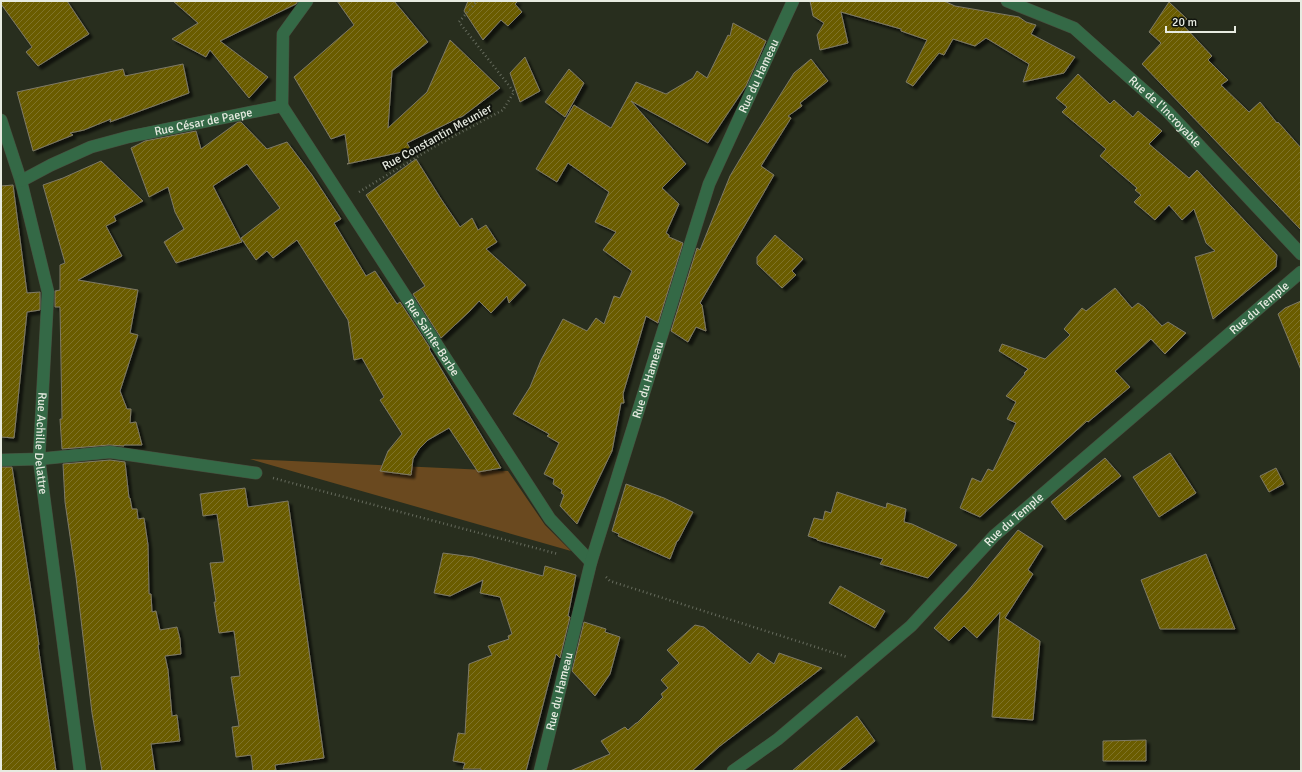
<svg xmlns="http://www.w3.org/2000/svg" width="1302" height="772" font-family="Signika,sans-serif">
<defs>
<pattern id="building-hatch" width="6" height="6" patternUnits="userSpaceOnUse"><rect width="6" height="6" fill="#6a5b05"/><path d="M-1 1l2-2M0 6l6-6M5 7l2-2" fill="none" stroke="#7f7329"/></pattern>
<filter id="shadow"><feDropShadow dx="3.5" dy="3.5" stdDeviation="1" flood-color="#0009"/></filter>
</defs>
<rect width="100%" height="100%" fill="#282e1e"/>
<path fill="#6a491f" d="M250,459L508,471L545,525L571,551Z"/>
<path fill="url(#building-hatch)" stroke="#7e7a66" filter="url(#shadow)" d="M1,1H67L89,34L38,66L26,52L32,47L1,4Z
M173,1H298L296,4L220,41L268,77L249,98L210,50L206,57L172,39L198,23Z
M337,1H394L428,42L392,71L388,128L427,92L450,40L500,88L463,116L407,143L411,150L347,164L349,163L345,134L331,139L294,77L354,25Z
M468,1H518L515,4L522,12L508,26L501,20L483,40L464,11Z
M810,1H944L955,6L1019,17L1026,22L1036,25L1031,34L1075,57L1064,73L1023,82L1029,64L986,38L975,46L953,39L944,55L939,53L913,86L906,82L927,40L901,31V29L841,12L848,43L820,50L817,35L824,23L813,16Z
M1169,2L1187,19L1182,24L1212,56L1208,60L1228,80L1221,85L1249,112L1260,102L1277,123L1278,122L1301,148V230L1142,64L1161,43L1149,32Z
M733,23L766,41L746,86L708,143L631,101L686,164L662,188L679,204L666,233L669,235V237L683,243L658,323L646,316L623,394L624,403H621L612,451L577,524L560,506L564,495L561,493L562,490L553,484L554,479L544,474L559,443L547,436L549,434L513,414L530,387L541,360L563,319L587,331L596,318L604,324L614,296L620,298L632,271L603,250L616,232L595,222L609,192L568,163L557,182L536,169L574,105L611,128L636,82L666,94L693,78L697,71L707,78L728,35L730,36Z
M525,57L540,91L520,102L510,73Z
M811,59L828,81L800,103L802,106L788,116L791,118L761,166L774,175L700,303L702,305L706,331L696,327L688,342L671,331L697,248L700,250L730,176L743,154L794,73Z
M183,64L189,93L110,122L111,119L84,130L70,133L73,135L33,151L17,92L123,69L125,76Z
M569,69L584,83L565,117L545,102Z
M1078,74L1110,104L1114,100L1133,117L1138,111L1162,131L1149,144L1189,178L1197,170L1277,255L1276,267L1213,319L1195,257L1215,251L1206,243L1194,209L1182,220L1169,205L1155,220L1134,202L1141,195L1135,190L1137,188L1100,156L1106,149L1062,112L1067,107L1056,98Z
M238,122H241L267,149L287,142L312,175L341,219L334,223L366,276L375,271L397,304L400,302L430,348L429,349L501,468L478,472L449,428L428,440L419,449L413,459L411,475L380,471L388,451L402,434L380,400L384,397L362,358L354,360L348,320L297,240L273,258L267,251L256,260L241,238L280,208L247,164L213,186L242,242L176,263L164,242L184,229L175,212L168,187L149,197L131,148L145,141L196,131L201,149Z
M416,159L441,199L460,227L472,218L478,230L486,225L497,242L486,249L526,285L509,303L507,296L491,313L479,301L470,311L441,338L413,294L425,286L366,195Z
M101,161L143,201L114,216L116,221L106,226L122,256L78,280L138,290L130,333L138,335L120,391L127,409H131L130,423L136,422L142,445H124V446L109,445L62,449L60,419H62L60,307H55V291L60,290V265L65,263L43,185L63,178Z
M13,185L27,293L40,292V310L27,312L14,438L1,437V186Z
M775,235L803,259L792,271L796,275L782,288L757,264V257Z
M1115,288L1132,308L1138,303L1144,307L1162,326L1168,322L1186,333L1165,354L1151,339L1115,371L1130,387L1088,422L1087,421L980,517L960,508L972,478L981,482L988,469L993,471L1016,423L1007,419L1016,402L1006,396L1025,374L1024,373L1028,369L999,351L1002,344L1045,359L1070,335L1064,329L1082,308L1086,311Z
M1301,301V370L1278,314L1285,308Z
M1170,453L1196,493L1159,517L1133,477Z
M1105,458L1121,476L1065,520L1051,502Z
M110,460L125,462L129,498H130L132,509H137L138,519L144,518L148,545L149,594H151L152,612L156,611L160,630L177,627L180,639L181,654L165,656L168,670L172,716L177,715L180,741L151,744L155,771H102L92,713L76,577L65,502L63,464Z
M1,467H12L34,610L39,645H38L56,771H1Z
M1276,468L1284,484L1269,492L1260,476Z
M626,484L664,498L693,512L678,541H677L670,559L618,536L619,534L612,531Z
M245,488L248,507L288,501L324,758L275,765L276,771H253L251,755L236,757L232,727L239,726L231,677L240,676L234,631L219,633L214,602H216L210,563L224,562L217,514L203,516L200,494Z
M837,492L886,508L887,503L906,509L904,522L912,524L957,545L928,578L880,564L883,559L817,540V539L808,536L814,518L823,520L825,511L831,513Z
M1018,530L1043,546L1028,570L1033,574L1005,618L1040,641L1033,720L992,717L1000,612L977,638L964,626L949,641L934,628L967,592Z
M443,553L473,557L543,576L545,566L576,575L568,616L570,617L560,658L556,654L526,771H481V769H463L465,763L453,761L458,733L465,734L469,664L492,655L488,646L509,639L508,636L512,634L500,597L480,593L483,580L450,596L434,593Z
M1206,554L1235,629H1160L1141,580Z
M840,586L885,611L875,628L829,603Z
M584,622L606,629L605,632L620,637L610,674L595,696L572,671Z
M695,625L704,627L750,664L758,653L774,664L779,653L822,668L720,746L692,771H570L610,754L601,741L625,727L628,730L636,723H637L663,697L661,694L668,688L661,680L679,663L667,650Z
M857,716L875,741L838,771H792Z
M1146,740V761H1103V741Z"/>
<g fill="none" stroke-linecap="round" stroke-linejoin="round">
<defs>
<g id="minor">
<path id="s1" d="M1007,1L1074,28L1167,111L1301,254"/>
<path id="s2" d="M282,106L550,519L591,562"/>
<path id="s3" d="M1,120L21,181L48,292L39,459L80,771"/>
<path id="s4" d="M21,181L51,165L91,147L128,137L282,106L283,34L307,1"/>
<path d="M1,460L39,459L110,452L256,473"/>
<path id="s5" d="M540,771L591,562L709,184L793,1"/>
<path id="s6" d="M733,771L778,739L911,626L994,536L1301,272"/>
</g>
</defs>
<use href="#minor" stroke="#474c3d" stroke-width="13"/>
<path stroke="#676c5e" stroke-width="2.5" stroke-dasharray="1 3" stroke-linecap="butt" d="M359,192L437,145L503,110L514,92L459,22L477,1
M273,478L558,554
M606,577L610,581L847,657"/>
<use href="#minor" stroke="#346946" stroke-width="12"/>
</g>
<g text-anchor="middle" stroke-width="4" stroke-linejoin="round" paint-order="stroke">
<g font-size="12" fill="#e7ebe1" stroke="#12150e">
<text dy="4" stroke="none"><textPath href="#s5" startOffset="730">Rue du Hameau</textPath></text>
<text dy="4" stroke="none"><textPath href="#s1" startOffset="196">Rue de l'Incroyable</textPath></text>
<text dy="4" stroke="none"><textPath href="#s4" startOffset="193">Rue César de Paepe</textPath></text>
<text transform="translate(437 137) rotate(-29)" y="4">Rue Constantin Meunier</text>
<text dy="4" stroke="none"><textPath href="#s6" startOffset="702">Rue du Temple</textPath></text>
<text dy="4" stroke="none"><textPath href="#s2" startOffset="276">Rue Sainte-Barbe</textPath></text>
<text dy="4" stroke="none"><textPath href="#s5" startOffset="406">Rue du Hameau</textPath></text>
<text dy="4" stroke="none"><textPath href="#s3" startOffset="330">Rue Achille Delattre</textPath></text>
<text dy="4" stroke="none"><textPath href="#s6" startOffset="378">Rue du Temple</textPath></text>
<text dy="4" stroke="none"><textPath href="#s5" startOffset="82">Rue du Hameau</textPath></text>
</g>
</g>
<rect width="1302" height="772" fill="none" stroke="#e7ebe1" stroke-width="4"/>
<path d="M1166 26v6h69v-6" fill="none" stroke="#e7ebe1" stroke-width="2"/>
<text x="1172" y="26" font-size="12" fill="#e7ebe1" stroke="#12150e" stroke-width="3" paint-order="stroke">20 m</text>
</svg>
